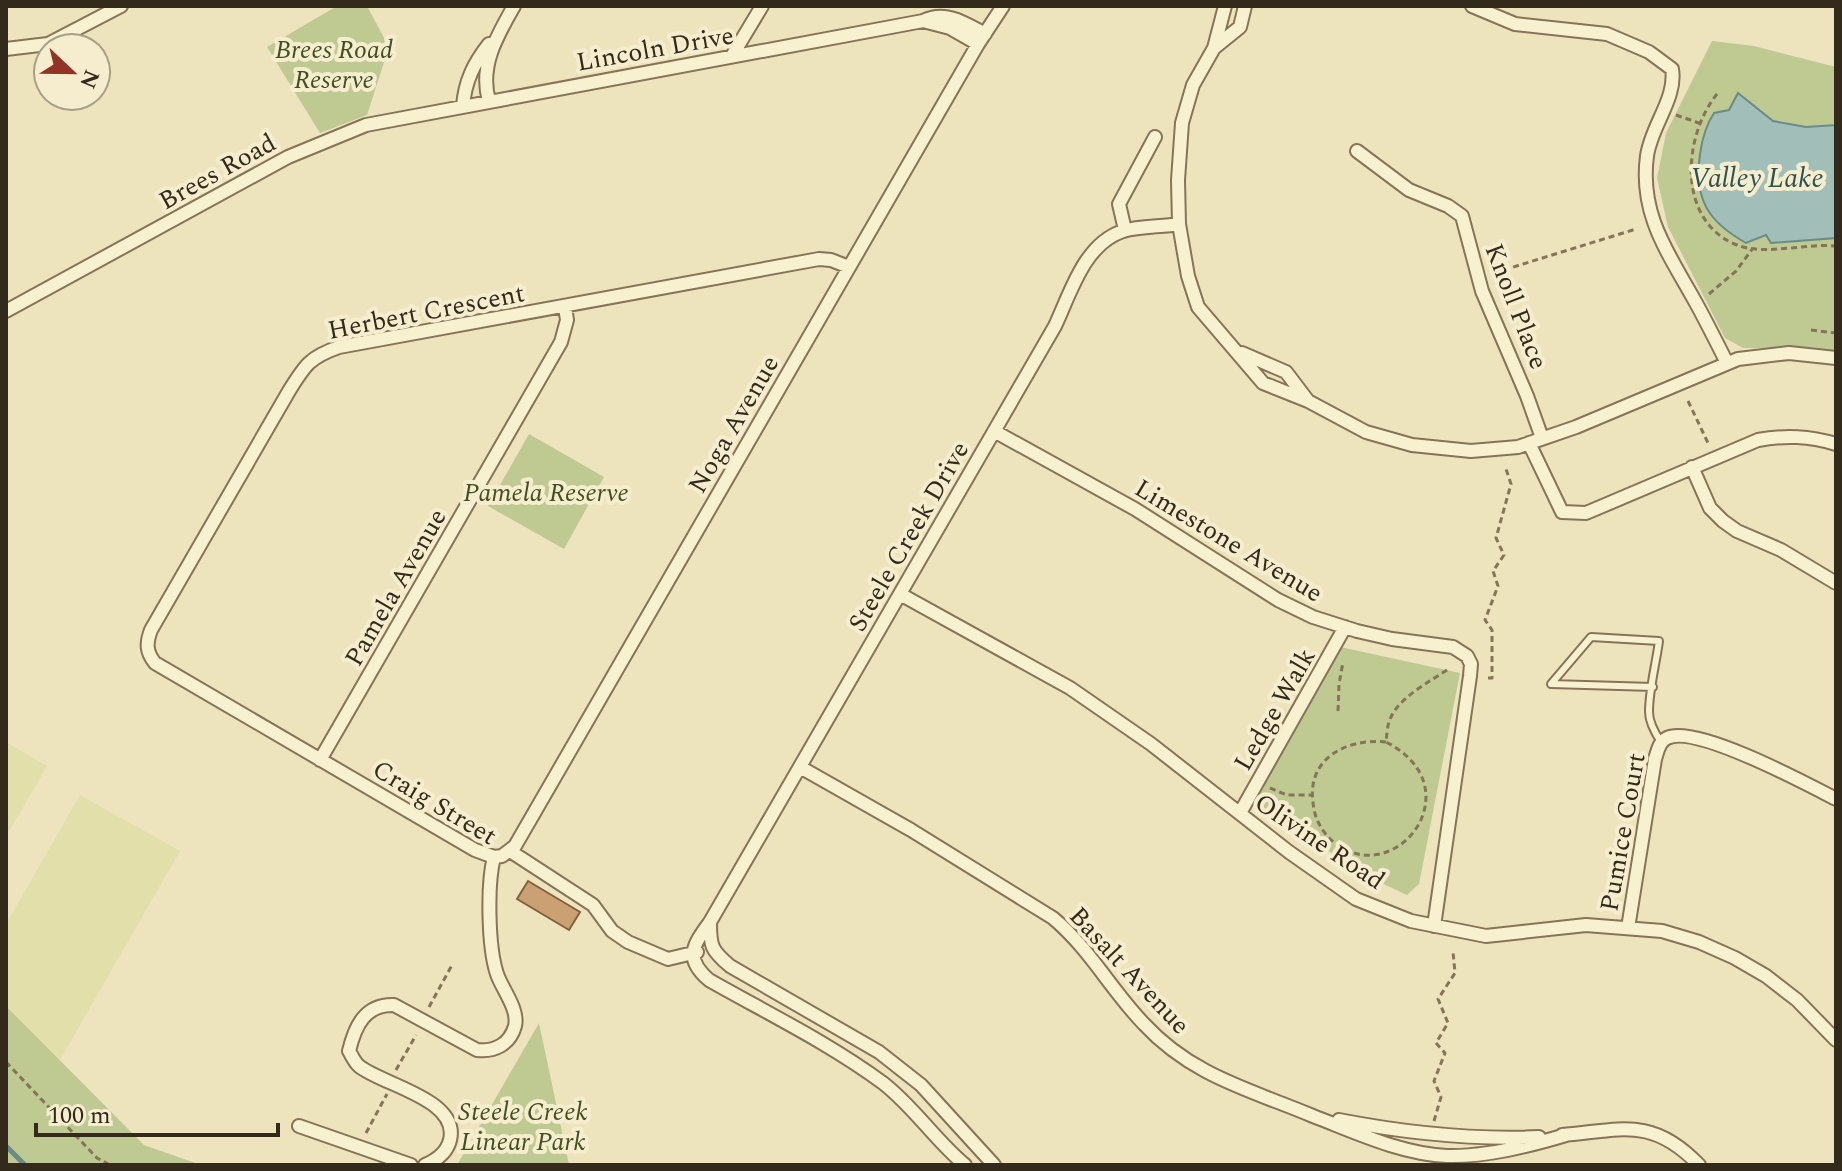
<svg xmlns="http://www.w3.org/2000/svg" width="1842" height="1171" font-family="Spectral,serif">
<rect width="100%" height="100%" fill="#ede4bd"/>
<path fill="#e2dfab" d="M6,742L47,766L6,837Z
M80,795L180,851L60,1060L6,1006V924Z"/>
<path fill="#beca92" d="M337,6H367L389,47L367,115L320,133L267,47Z
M1712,41L1754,46L1836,67V353L1814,349L1743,348L1725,338L1668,227L1657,178L1666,133Z
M529,434L604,477L564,549L488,506Z
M1331,645L1460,673L1419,884L1407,895L1373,879L1245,799Z
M6,1006L144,1145L201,1165H6Z
M539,1023L569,1165H457Z"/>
<path fill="#a1beb9" stroke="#698c87" stroke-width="2" d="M1738,93L1773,121L1806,127L1836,125V238L1771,243L1766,235L1746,243C1707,221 1694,199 1700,154C1702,140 1706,125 1714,113L1729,110Z"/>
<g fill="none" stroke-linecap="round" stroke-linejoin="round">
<path stroke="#698c87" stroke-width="5" d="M6,1146L25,1165"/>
</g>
<path fill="#cba173" stroke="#83603d" stroke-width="2" d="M528,881L580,912L569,930L517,899Z"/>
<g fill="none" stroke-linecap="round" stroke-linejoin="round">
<defs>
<path id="service" d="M1653,687L1551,684L1591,637L1659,641C1656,664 1649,689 1649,712C1649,723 1655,733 1661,742"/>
<path id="minor" d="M1225,6L1214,48L1193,85L1182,123L1178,180L1179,224L1188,276L1198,307L1263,383L1308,401L1366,432L1412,445L1471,451L1518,447L1576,427L1738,359L1789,353L1836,358
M1472,6L1515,24L1607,34L1649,52L1672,69C1677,98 1651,126 1647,156C1639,215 1669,254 1696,303C1707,323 1717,343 1727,363
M923,21L950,28L978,44
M1214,48L1240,27L1245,6
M6,49L48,44L121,6
M732,56L762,6
M489,101C479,66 497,36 514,6
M463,106C465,81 474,63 489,44
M1357,151L1409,190L1448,206L1462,216L1482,291L1527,396L1542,438
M1125,230L1119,204L1155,137
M6,311L288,157L366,125L923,21C946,10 965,23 985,34
M1242,353L1286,372L1308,401
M994,431L1135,509L1278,600L1313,617L1357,631L1392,639L1453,647L1467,656L1471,664L1470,676L1434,926
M1529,443L1562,512L1586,513L1758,440C1786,435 1809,436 1836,444
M1692,467L1710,508L1723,521L1737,531L1781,550L1836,583
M900,594L1070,688L1151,744L1289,852L1356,899L1411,921L1486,936L1586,925L1662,931L1699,942L1735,958L1766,976L1797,1000L1836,1040
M320,760L561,342L567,320L565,307
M800,767L911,830L1053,918C1090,949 1111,990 1144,1024C1192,1076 1251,1090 1313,1116C1355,1132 1401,1154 1447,1156C1486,1157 1529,1146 1566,1135
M1240,813L1345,627
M510,851L593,905L612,931L628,942L668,959L697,952
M494,857L475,850L155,663C146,652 146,643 151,630L289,391C305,365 310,357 339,347L819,259L831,260L849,267
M494,857L502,856L515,846L978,44L1003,6
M710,922C710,946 711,950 730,966L879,1052L921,1085L994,1165
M1628,928L1655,759C1658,750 1659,742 1667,738C1695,724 1807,784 1836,799
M1339,1120C1406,1133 1471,1140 1539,1137
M299,1126L411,1165
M1562,1135C1621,1130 1652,1116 1699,1165
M425,1165C437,1160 447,1152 450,1140C460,1099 382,1085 359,1066C355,1063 352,1056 349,1051C355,1026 365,1004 394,1005L477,1050C495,1052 510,1044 515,1026C519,1009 502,989 497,974C488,947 487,884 494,857
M965,1165C935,1140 914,1107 883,1083C829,1043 767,1013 709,980C683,958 694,944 710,922L1055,326C1071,292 1084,244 1123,231C1140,226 1162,227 1179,224"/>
</defs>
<use href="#service" stroke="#857457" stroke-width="10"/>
<use href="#minor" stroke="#857457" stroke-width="16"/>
<path stroke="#857457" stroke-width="3" stroke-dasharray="6 4" stroke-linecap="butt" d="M1717,94C1683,136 1676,221 1737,245C1764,256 1806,243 1836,246
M1676,115L1699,123
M1494,273L1636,229
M1709,294L1736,271L1753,248
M1811,330L1836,333
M1688,401L1709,445
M1488,678H1492V630L1485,620L1498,586L1493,571L1504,555L1496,538L1511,484L1506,469
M1338,711L1339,684L1343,662
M1386,742C1347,738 1307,758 1313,802C1314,819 1323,834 1336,844C1398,889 1474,787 1386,742C1387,735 1387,724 1391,717C1401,696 1431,681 1450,668
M1270,788L1287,795H1312
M429,1007L452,965
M6,1062L97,1158L110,1165
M396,1070L416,1035
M1434,1121L1441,1097L1434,1081L1445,1053L1436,1043L1448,1023L1438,999L1455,973L1453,952
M366,1133L387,1094"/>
<use href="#service" stroke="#f8f1d0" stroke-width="6"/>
<use href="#minor" stroke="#f8f1d0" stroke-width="12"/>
</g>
<g text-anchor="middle" stroke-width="8" stroke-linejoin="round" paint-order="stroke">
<g font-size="26" fill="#342a1b" stroke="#f5edcd">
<text transform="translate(655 48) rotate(-10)" y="9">Lincoln Drive</text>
<text transform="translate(217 171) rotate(-29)" y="9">Brees Road</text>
<text transform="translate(1517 306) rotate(69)" y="9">Knoll Place</text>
<text transform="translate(426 311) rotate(-11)" y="9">Herbert Crescent</text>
<text transform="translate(733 424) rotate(-60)" y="9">Noga Avenue</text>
<text transform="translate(908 536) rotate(-60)" y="9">Steele Creek Drive</text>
<text transform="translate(1229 540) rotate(31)" y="9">Limestone Avenue</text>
<text transform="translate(395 587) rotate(-60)" y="9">Pamela Avenue</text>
<text transform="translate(1274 709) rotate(-60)" y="9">Ledge Walk</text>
<text transform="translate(435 802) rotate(31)" y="9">Craig Street</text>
<text transform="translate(1622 832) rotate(-80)" y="9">Pumice Court</text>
<text transform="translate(1320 841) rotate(34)" y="9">Olivine Road</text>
<text transform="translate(1130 970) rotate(47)" y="9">Basalt Avenue</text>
</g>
<g font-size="26" font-style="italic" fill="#405022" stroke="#f5edcd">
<text x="334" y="58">Brees Road<tspan x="334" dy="30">Reserve</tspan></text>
<text x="546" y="501">Pamela Reserve</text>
<text x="523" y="1120">Steele Creek<tspan x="523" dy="30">Linear Park</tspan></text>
</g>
<g font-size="28" font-style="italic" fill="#2b5254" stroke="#f5edcd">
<text x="1757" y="187">Valley Lake</text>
</g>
</g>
<rect width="1842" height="1171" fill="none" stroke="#342a1b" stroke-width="16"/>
<g transform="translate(72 72) rotate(112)"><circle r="38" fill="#f5edcd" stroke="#a89f86" stroke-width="2"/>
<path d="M0-6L14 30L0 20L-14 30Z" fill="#933227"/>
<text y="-12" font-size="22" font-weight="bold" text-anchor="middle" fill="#342a1b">N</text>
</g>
<path d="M36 1123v12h242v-12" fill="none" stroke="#342a1b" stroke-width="4"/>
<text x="48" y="1123" font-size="24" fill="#342a1b" stroke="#f5edcd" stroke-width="6" paint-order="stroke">100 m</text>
</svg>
